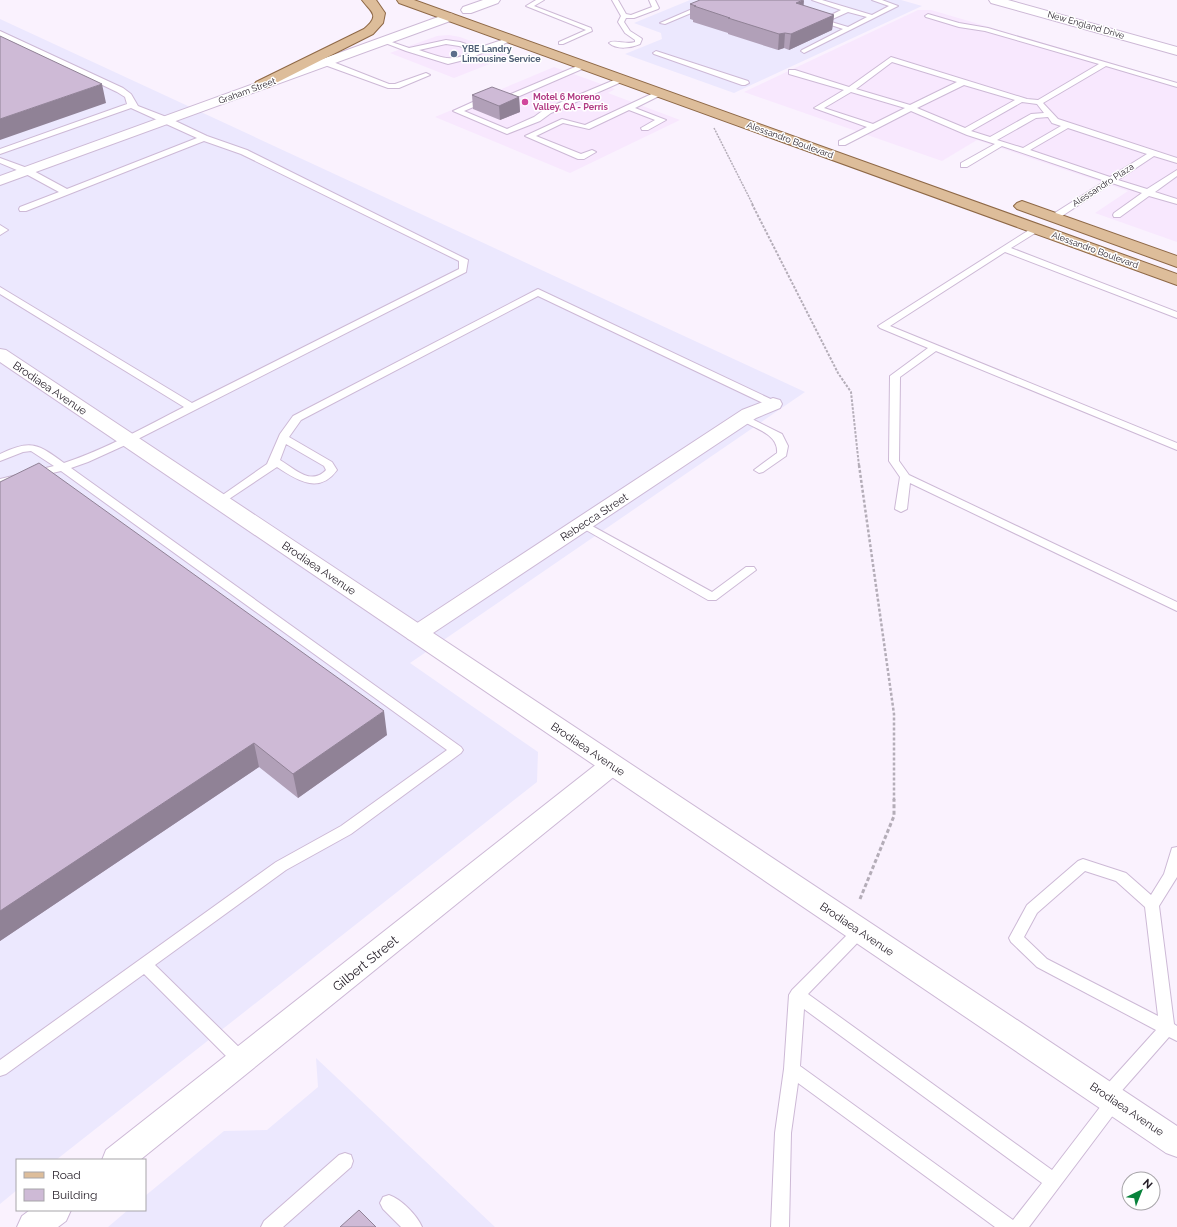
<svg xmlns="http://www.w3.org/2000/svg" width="1177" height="1227" font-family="Raleway,sans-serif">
<rect width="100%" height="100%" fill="#faf2fe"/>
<path fill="#f8e8fe" d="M918,10H931L1177,82V242L1095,213L1128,191L977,140L942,161L744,92Z
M449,35L460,37L510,56L454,78L390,53L437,36Z
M554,67L615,89L608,93L680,120L570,173L435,117Z"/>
<path fill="#ece8fe" d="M690,0H901L922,6L734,93L625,54L662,39L661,33L634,23Z
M0,19L805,392L410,663L538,752L537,782L56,1160H17V1190L0,1204Z
M316,1058L495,1227H108L128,1210H145V1196L224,1131L267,1130L318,1087Z"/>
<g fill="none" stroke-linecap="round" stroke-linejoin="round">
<defs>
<path id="lane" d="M536,0H544L534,6L591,28L592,31L563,44H559V42L586,30L526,6Z
M612,0H618L626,14L631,15L652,7L649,0H655L659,8L658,9L634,18H626L624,22L630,31L641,38L642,39L640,44C631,48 617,50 609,43C614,39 626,45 635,42V40L625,33L618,22L621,16Z
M713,0H722L665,24L660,23Z
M812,0H822L872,15L889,6L872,0H882L898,6L804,53L801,51L802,50L843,29L819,21L841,10ZM848,12L867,17L848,27L828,21Z
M928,14L959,23L988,28L1177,83V87L1106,66L1043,103L1058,119L1177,158V163L1154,156L1118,180L1147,189L1177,170V176L1155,192L1177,199V204L1149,196L1120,217H1114L1113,215L1114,213L1142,193L1112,183L1056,220H1050L1049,218L1050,216L1105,181L1002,146L967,167H961V163L995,144L967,135L911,111L845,145H839V141L867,127L814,108L844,90L789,74V70H795L849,87L891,57L1027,99L1038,100L1099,64L985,31L959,27L926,17L925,16ZM892,62L957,82L910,105L856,89ZM964,85L1015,100L965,128L917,108ZM851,92L905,108L873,124L824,108ZM1022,102L1037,104L1044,113L1031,114L990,137L971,131ZM1048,117L1052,123L1061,126L1023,148L997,140L1036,118ZM1068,128L1147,154L1110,177L1030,150Z
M0,31L123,88L131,94L138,106L169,118L207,136L247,150L468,260L466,272L132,442L88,462L71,468L461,747L463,750L461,753L351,834L286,870L155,965L248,1056L250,1061L248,1066L242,1068L236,1066L144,974L6,1074L0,1076V1060L276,862L341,826L447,750L61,471L0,485V479L54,466L31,451L23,452L0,461V454C31,439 38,444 64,463C106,449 145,427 184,407L0,294V287L192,403L459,269V261L241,154L204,141L26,211H20L19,209L20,207L59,192L24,173L0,163V158L30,169L67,189L197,138L131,108L0,154V149L127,104L125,97L117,92L0,36Z
M511,37L514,39L513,40L468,59L448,64L406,51L380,41L383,39L409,48L446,40L460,42L478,48ZM446,44L459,46L475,51C450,63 444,58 419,50Z
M656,51L748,81L749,83L745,85H742L654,54L653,53Z
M322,60H328L389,84H395L426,73L430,75L399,88H388L322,64Z
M582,64H588L589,66L515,98L490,100L464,111L507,129L534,117L545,109L619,78H625L626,80L551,113L540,121L507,134L453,111L486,96L511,94Z
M658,91H661L665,93L635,108L666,120L648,130H642L641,128L655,120L629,110L589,129L563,123L536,136L581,154L592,150L596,152L584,159H578L525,136L562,119L585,125Z
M0,225L8,230L0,235Z
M1037,225L1040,226L1041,228L1040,230L1011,248L1177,312V318L1005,252L890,326L1177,443V450L936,351L900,377L899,461L909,475L1177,602V611L910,483L907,509L901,512L895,509L900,477L889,461L890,376L928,348L880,328L878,326Z
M538,289L777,402L778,404L777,406H769L538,296L301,420L289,437L332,462L337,470C319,495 297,480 277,467L223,503H215L214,501L267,464L280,434L293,416ZM286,444L324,466L326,470C311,486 295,469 280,460Z
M744,415L782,434L788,446L786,456L763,472L759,473L754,470L777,453C779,434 754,428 740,420L739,418Z
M583,521L712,592L746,567H754L756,570L716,600H708L579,526L577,524L579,522Z
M1177,847V877L1159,906L1174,1024L1177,1026V1041L1169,1037L1118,1095L1122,1101L1120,1106L1029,1227H995L798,1083L791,1133L789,1227H771L775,1133L784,1069L789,995L792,990L855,927L860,925L865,927L867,931L865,935L808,994L1052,1170L1104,1102L1101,1101L1099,1096L1101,1091L1156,1030L1037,967L1011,942L1009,938L1027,905L1078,861L1083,859L1126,873L1151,895L1164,874L1172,848ZM1085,871L1116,881L1145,907L1158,1016L1047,959L1024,937L1037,913ZM804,1009L1042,1183L1013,1220L800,1066Z
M345,1153L351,1155L353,1161L351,1167L283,1227H261L264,1221L339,1155Z
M389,1195C401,1199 417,1215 422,1227H401L383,1209L380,1203L383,1197Z"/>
<path id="street" d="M989,0H1008L1177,47V55L991,3Z
M773,398L780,400L782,404L780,408L756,418L424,639L416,641L408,639L405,634L408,629L742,410Z
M612,756L621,759L624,765L621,771L140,1160H102L106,1150L603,759Z
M30,1210H71L66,1221L58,1227H17L22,1216Z"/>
<path id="secondary" d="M483,0H500L498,3L471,13H463L461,10L463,7Z
M449,13L453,14L455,17L453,20L0,185V176Z
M0,349L6,350L1177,1126V1157L1166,1153L0,362Z"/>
<path id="primary" d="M362,0H376L385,13L383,23L373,34L266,88H256L254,85L256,82L364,29C381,15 371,12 362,0Z
M397,0H414L1177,274V285L399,3Z
M1022,201L1177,256V267L1017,209L1014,206L1017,203Z"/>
</defs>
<use href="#lane" stroke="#cdb9d6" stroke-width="2"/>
<use href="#street" stroke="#cdb9d6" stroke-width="2"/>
<use href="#secondary" stroke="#cdb9d6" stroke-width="2"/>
<use href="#primary" stroke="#8e6846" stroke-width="2"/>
<path stroke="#b4adb8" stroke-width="1.5" stroke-dasharray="2 1" stroke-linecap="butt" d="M714,128L753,205"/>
<path stroke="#b4adb8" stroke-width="2" stroke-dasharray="2.5 1.5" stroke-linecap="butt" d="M752,204L838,373L851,392L859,466"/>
<path stroke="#b4adb8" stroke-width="2.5" stroke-dasharray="3 2" stroke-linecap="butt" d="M859,465L894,714V800"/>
<path stroke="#b4adb8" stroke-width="3" stroke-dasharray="4 2.5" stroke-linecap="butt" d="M860,899L894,816V799"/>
<use href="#lane" fill="#fff" fill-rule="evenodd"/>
<use href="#street" fill="#fff" fill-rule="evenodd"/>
<use href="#secondary" fill="#fff" fill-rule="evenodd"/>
<use href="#primary" fill="#ddbd9a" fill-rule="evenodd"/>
</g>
<path fill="#b1a0b8" d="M690,4L803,6L834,15L832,30L789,50L784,48L778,50L728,34V33L693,22V20L690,19Z
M472,95L519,97L520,112L500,120L473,109Z
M0,482L387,735L298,798L259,767L0,941Z"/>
<path fill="#908296" d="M804,0L803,15L796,3Z
M834,15L832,30L789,50L791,34Z
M785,33L784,48L778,50L779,34Z
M102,84L106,103L0,140V119Z
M519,97L520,112L500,120L499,106Z
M384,711L387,735L298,798L293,774Z
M254,743L259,767L0,941V911Z"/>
<path fill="#cebad6" stroke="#908296" d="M700,0H803L796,3L834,15L791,34L785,33L779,34L728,18H730L694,6H696L690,4Z
M0,36L102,84L0,119Z
M492,87L519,97L499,106L472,95Z
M39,463L384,711L293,774L254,743L0,911V482Z
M359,1210L376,1227H340Z"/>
<circle fill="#5c6f8a" stroke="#fff" stroke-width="1.5" cx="454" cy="54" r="4"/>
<circle fill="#d1479c" stroke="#fff" stroke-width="1.5" cx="525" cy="102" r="4"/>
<g text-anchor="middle" stroke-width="3" stroke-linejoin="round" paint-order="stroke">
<g font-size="9" fill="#241d27" stroke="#fff">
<text transform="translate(1086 25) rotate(16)" y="3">New England Drive</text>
<text transform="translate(247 91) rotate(-20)" y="3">Graham Street</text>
<text transform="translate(790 140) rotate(20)" y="3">Alessandro Boulevard</text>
<text transform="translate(1103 185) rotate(-33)" y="3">Alessandro Plaza</text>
<text transform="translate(1095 250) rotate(20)" y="3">Alessandro Boulevard</text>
</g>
<g font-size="9" font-weight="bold" fill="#4e5e75" stroke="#fff" text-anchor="start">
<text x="462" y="52">YBE Landry<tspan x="462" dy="10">Limousine Service</tspan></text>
</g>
<g font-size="9" font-weight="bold" fill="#b23c85" stroke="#fff" text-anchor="start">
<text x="533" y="100">Motel 6 Moreno<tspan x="533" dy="10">Valley, CA - Perris</tspan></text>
</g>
<g font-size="11" fill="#241d27" stroke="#fff">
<text transform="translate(50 388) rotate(34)" y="4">Brodiaea Avenue</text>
<text transform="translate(594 517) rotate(-33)" y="4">Rebecca Street</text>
<text transform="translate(319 568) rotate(34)" y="4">Brodiaea Avenue</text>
<text transform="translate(588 749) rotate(34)" y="4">Brodiaea Avenue</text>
<text transform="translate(857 929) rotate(34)" y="4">Brodiaea Avenue</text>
<text transform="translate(1127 1109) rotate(34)" y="4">Brodiaea Avenue</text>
</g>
<g font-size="13" fill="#241d27" stroke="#fff">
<text transform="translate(365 963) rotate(-39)" y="5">Gilbert Street</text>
</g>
</g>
<rect x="16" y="1159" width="130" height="52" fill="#ffffff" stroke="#a7a5a9"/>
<rect x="24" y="1172" width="20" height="6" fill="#ddbd9a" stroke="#a7a5a9"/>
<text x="52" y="1179" font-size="12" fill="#241d27">Road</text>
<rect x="24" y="1189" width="20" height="12" fill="#cebad6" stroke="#a7a5a9"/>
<text x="52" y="1199" font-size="12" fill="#241d27">Building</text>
<g transform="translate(1141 1191) rotate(43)"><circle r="19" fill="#ffffff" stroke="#a7a5a9"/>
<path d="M0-3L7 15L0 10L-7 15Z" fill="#08823b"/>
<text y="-6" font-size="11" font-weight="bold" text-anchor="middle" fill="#241d27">N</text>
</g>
</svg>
